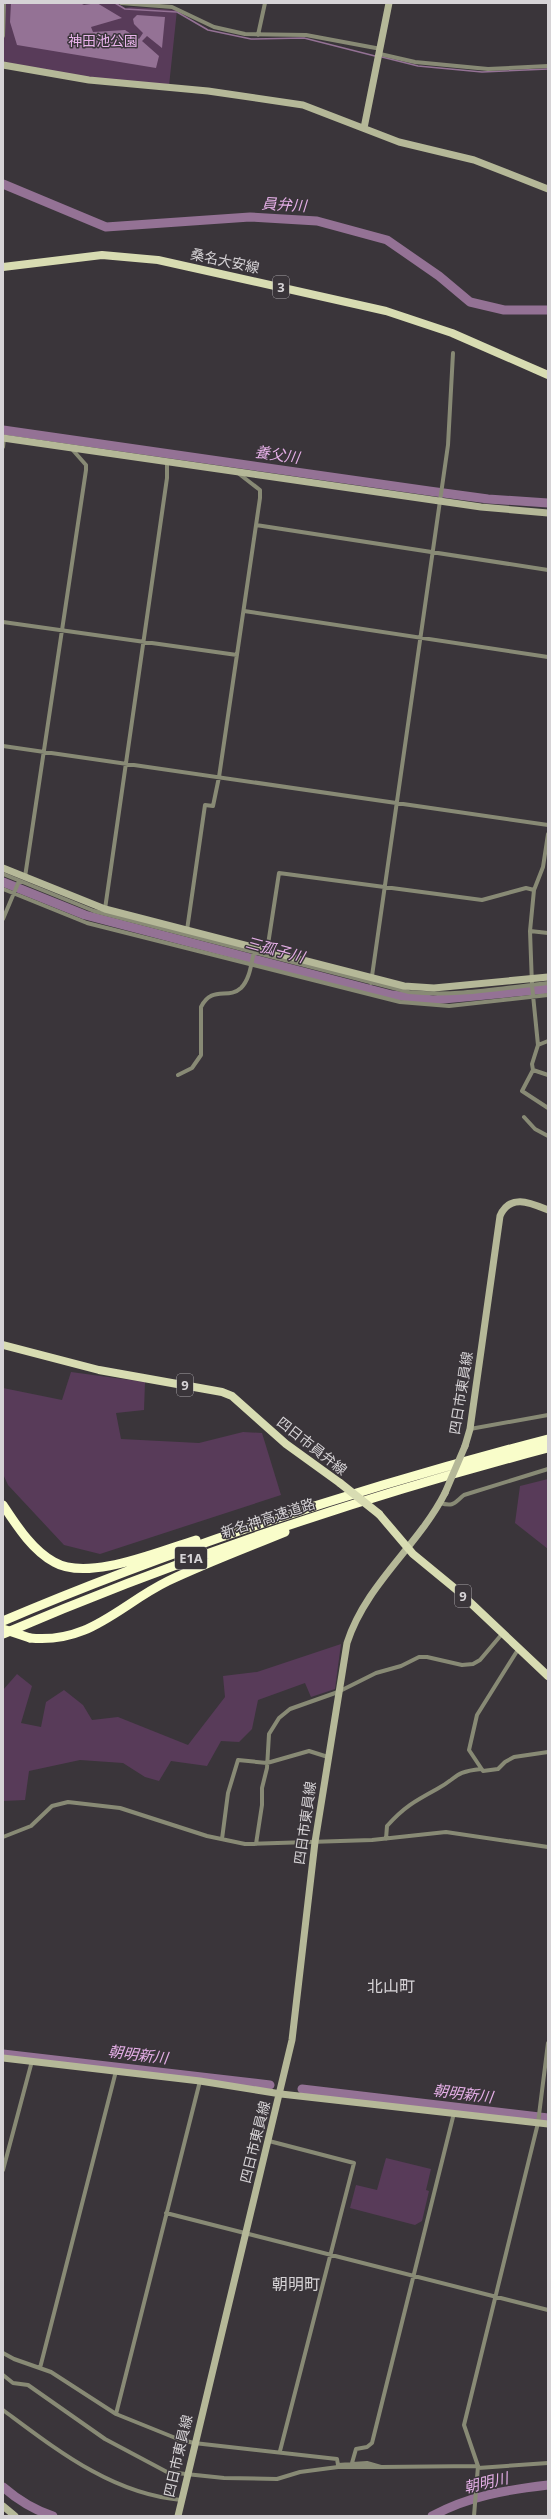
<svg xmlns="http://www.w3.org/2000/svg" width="551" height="2519" font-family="'Noto Sans','Noto Sans JP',sans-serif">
<rect width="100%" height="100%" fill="#3a353a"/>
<path fill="#583b59" d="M5,3H116L125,8L131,7L177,10L169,86L58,74L3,63Z
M71,1372L145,1382L144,1410L116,1413L121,1439L199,1443L243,1432L262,1433L281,1495L100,1554L64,1545L8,1485L3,1474V1388L62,1400Z
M548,1479V1549L515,1523L520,1486Z
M341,1644L335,1689L311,1697L305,1683L258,1700L252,1729L239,1742L221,1741L207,1766L171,1761L159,1781L145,1777L123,1763L80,1760L29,1771L25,1800L3,1801V1690L17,1674L32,1686L21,1723L41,1727L46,1702L64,1690L83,1705L92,1720L118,1717L188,1745L225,1697L223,1676L257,1672Z
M386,2158L431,2169L426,2190L429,2191L422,2221L415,2225L350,2208L356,2185L377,2190Z"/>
<path fill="#947295" d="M11,3H80L84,5L97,3L122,18L91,27L93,32L125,30L139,39L143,33L134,24L133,19L137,15L165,17L162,48L147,36L142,41L159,56L156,68L17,45L10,22Z"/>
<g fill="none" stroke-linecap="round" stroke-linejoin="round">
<path stroke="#947295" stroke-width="1.5" d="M115,3L125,9L177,12L208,30L251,39L304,38L375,56
M382,57L418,66L482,72L548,69"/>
<path stroke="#947295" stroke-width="9" d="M3,184L106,227L250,217L317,221L387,240L439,276L470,302L504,310H548
M3,430L429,491L488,499L548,503
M3,882L85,915L392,995L433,1000L548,989
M3,2054L270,2085
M302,2089L548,2118
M3,2487C18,2500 34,2510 53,2516
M432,2516C469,2496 506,2490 548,2485"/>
<path stroke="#888a75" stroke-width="4" d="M121,3L172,7L214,27L245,34L306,35L381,49
M258,35L265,3
M3,36L4,3
M380,54L415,62L488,69L548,66
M3,447L4,438
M256,525L548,570
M244,611L548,657
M3,622L237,655
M3,746L548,825
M548,834L543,867L534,890L530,931L532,985L538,1045L548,1041
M3,874L94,911L409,992C455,997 502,988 548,983
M25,877L86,470V465L71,448
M3,889L87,923L400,1002L449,1006L548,995
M105,909L167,478V461
M3,919L19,881
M187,930L205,805L213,806L219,777L260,498V490L238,473
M530,931L548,933
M267,951L279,873L482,900L526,888L534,890
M371,983L448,445L453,353
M538,1045L532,1064L533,1070L522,1091L548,1108
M533,1070L548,1075
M178,1075L192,1068L201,1055V1007C212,985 228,1000 241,988C250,979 251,964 254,952
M524,1117L535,1129L548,1136
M470,1429L548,1415
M440,1503C454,1507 454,1503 464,1495L548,1469
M519,1648L477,1715L469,1750L483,1771L498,1769L505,1762L514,1757L548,1752
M3,1837L31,1826L52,1806L68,1802L120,1808L207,1836L245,1844L372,1840L446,1832L548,1847
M222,1839L228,1793L238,1760L267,1763L309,1751L328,1757
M386,1839L387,1826C404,1807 415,1801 437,1789C458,1778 453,1772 481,1769
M256,1844L262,1805V1788L267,1768L269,1734L279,1718L290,1709L338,1692L376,1673L401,1666L419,1657H427L462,1665L473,1664L480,1660L502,1634
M269,2141L354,2163L280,2451
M3,2170L32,2061
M166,2213L548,2310
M3,2353L14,2359L51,2372L116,2414L178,2439L194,2443L337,2459L338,2465L367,2463L381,2467L478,2466
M40,2368L116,2071
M3,2375L13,2383L28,2385L105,2439L167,2472L224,2478L277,2479L300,2472L338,2467H380
M3,2410C57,2450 112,2494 181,2500
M116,2414L200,2081
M352,2463L356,2449L367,2447L372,2443L454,2113
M478,2468L548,2463
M474,2516L478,2466L464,2425L538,2123L548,2043"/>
<path stroke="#b5b898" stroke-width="7" d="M3,65L89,80L208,91L303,105L399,142L474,160L548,189
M364,128L389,3
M3,438L481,507L548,513
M3,868L105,909L404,986L434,988L548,977
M465,1446L470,1429L500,1216C510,1193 531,1203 548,1210
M3,2058L200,2081L281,2094L548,2124
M3,2506L15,2516
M178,2516L292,2040L315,1842L347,1643C366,1584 418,1546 445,1493"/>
<path stroke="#d8dcb2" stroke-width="8" d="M3,267L102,255L158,260L386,311L452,333L548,375
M3,1345L99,1370L222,1392L232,1396L286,1444L340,1483
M379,1514L413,1554L458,1591L548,1676"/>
<path stroke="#f9fdca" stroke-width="9" d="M3,1505C17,1526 32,1550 54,1562C88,1582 159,1551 196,1540
M3,1621C179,1546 363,1487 548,1439
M3,1634C180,1558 362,1497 548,1448
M30,1638C90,1644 119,1605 168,1581C206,1563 246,1548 285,1532"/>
<path stroke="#b5b898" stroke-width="7" d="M445,1493L465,1446"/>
<path stroke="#d8dcb2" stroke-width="8" d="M340,1483L379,1514"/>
<path stroke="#f9fdca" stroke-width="9" d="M3,1629L30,1638"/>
</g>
<g text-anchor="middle" stroke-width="3" stroke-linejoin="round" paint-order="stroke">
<g fill="#3a353a" stroke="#a7a4a7" stroke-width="1">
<rect x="273" y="276" width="16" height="22" rx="3"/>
<rect x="177" y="1374" width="16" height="22" rx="3"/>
<rect x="175" y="1547" width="32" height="22" rx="3"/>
<rect x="455" y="1585" width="16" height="22" rx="3"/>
</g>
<g font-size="13" font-weight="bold" fill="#d6d3d6">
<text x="281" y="292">3</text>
<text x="185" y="1390">9</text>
<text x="191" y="1563">E1A</text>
<text x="463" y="1601">9</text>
</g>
<g font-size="14" fill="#eab4ec" stroke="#3a353a">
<text x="103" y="46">神田池公園</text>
</g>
<g font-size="14" fill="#d6d3d6" stroke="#3a353a">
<text transform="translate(225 261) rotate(12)" y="5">桑名大安線</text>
<text transform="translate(461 1393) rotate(-81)" y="5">四日市東員線</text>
<text transform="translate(312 1446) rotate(38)" y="5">四日市員弁線</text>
<text transform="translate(268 1518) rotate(-18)" y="5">新名神高速道路</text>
<text transform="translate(305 1823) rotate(-82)" y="5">四日市東員線</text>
<text transform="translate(255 2142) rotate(-76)" y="5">四日市東員線</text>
<text transform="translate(178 2456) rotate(-77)" y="5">四日市東員線</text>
</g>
<g font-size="15" font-style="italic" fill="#e4aee6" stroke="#3a353a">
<text transform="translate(284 205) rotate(3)" y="5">員弁川</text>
<text transform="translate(277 455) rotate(8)" y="5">養父川</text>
<text transform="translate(275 950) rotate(15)" y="5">三孤子川</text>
<text transform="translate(138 2055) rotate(7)" y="5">朝明新川</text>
<text transform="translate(463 2094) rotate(7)" y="5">朝明新川</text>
<text transform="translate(486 2483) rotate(-13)" y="5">朝明川</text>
</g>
<g font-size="16" fill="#d6d3d6" stroke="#3a353a">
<text x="391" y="1992">北山町</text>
<text x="296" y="2290">朝明町</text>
</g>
</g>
<rect width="551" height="2519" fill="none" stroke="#d6d3d6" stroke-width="8"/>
</svg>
